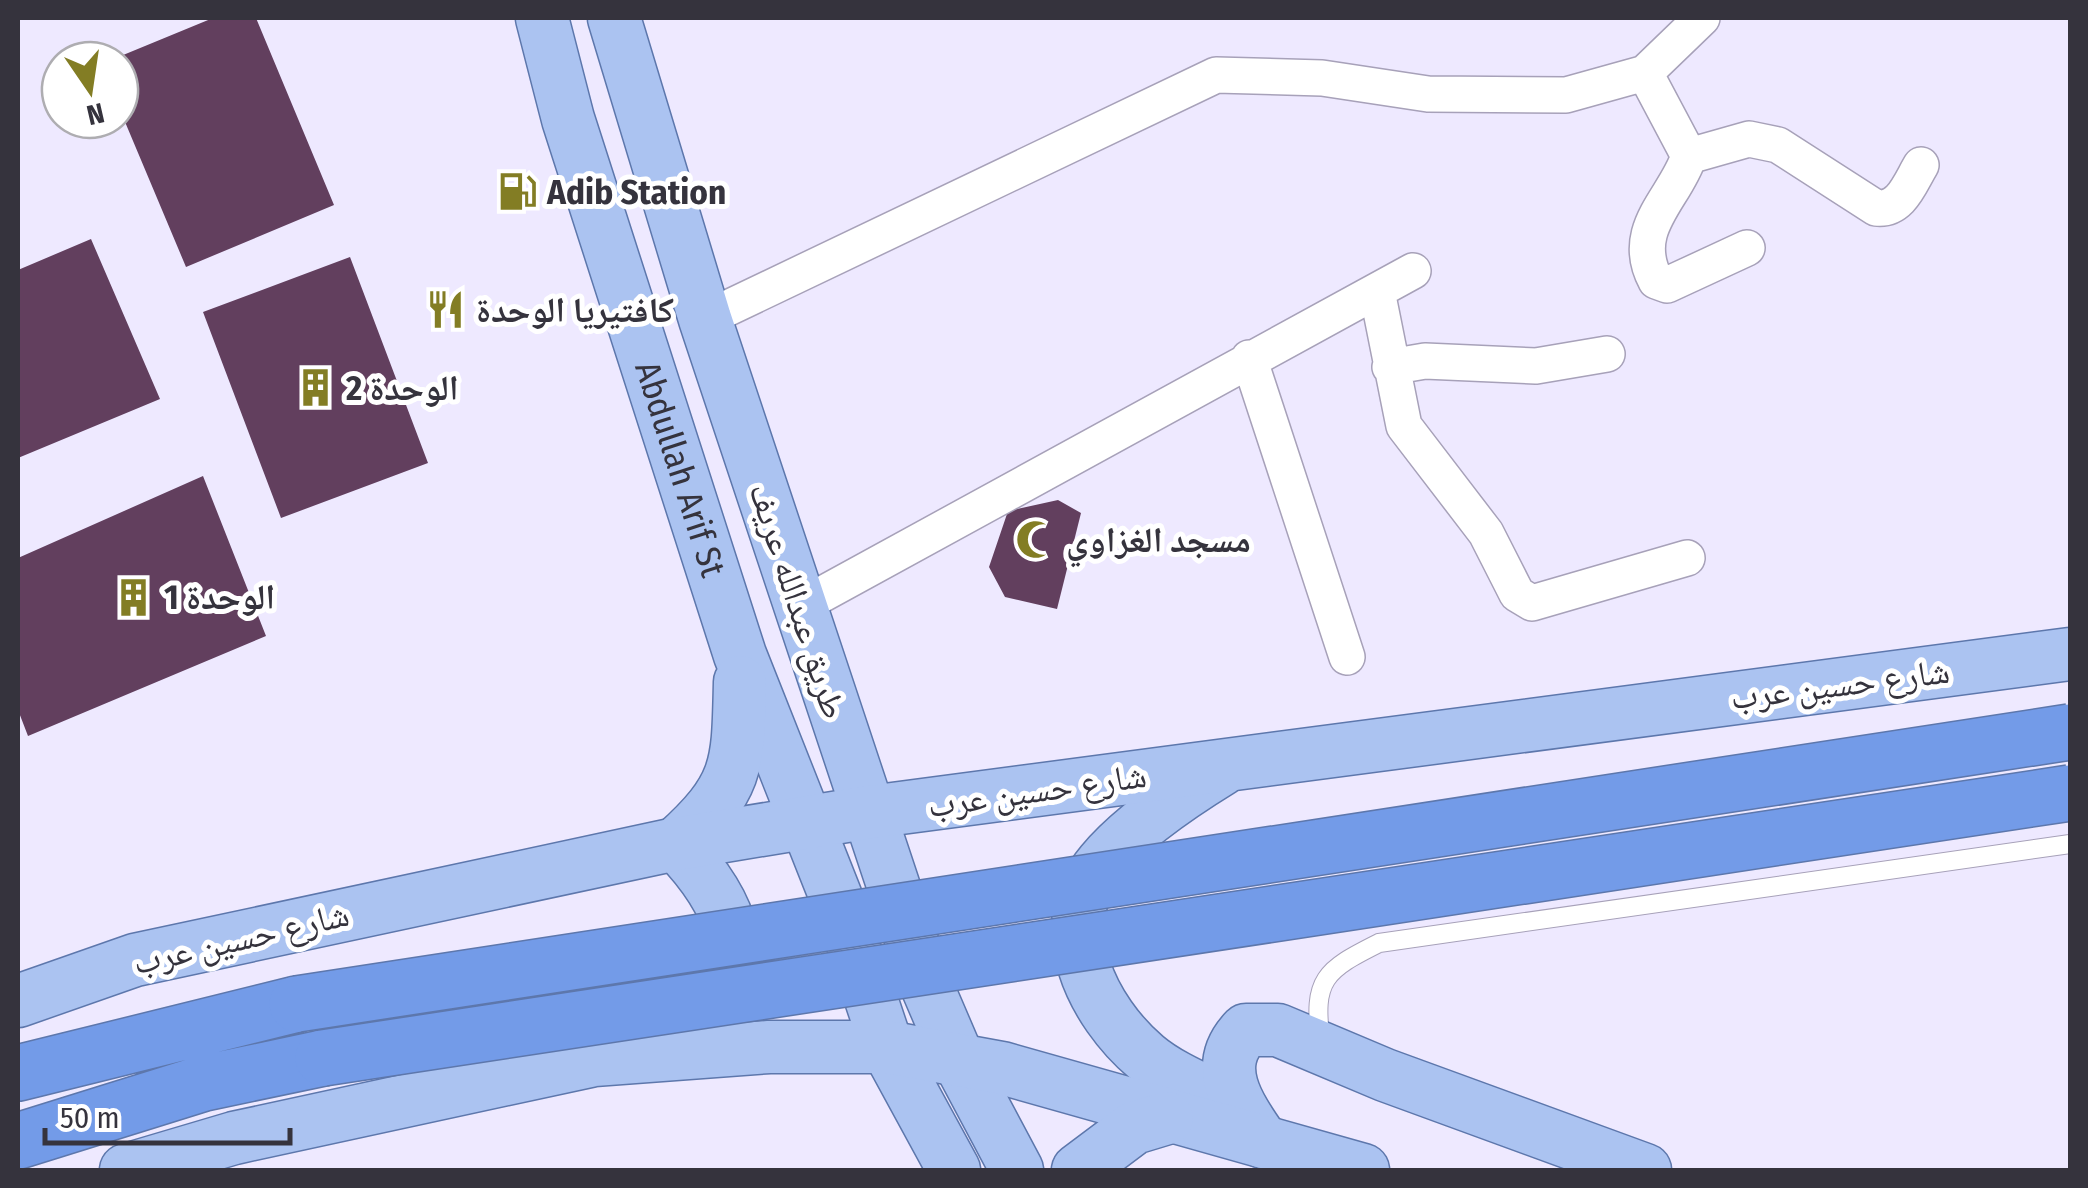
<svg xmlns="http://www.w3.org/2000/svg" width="2088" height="1188" font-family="'Fira Sans Condensed','Noto Naskh Arabic',sans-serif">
<rect width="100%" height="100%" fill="#eee9ff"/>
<path fill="#623f5e" d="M213,18H256L334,205L186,267L120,110V60H111Z
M91,239L160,399L18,458V270Z
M350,257L428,463L281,518L203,312Z
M203,476L266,636L28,736L18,710V558Z
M1058,500L1081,513L1057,609L1005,597L989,567L1008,511Z"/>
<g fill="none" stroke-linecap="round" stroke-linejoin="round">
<defs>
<path id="service" d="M1321,1042C1312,979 1325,970 1379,943L2070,844"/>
<path id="minor" d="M1645,73L1689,156C1675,199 1628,229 1656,281L1667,285L1747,248
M1689,156L1749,139L1778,145L1876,208C1901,211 1910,183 1921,165
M1377,291L1404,426L1486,533L1517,594L1532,603L1687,558
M705,319L1216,75L1322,78L1428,94L1566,95L1645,73L1702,18
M1249,358L1347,657
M1390,367L1425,361L1536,366L1607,354
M799,607L1413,271"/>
<g id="primary">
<path id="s1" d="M542,18L568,119L740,655L843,915L887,1047L954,1170"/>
<path d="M614,18L705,319L926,984L959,1061L1017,1170"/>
<path d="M1222,769C1183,793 1131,828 1102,863C1049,926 1093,1012 1146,1057C1172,1079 1211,1093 1241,1109"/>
<path d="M676,844C726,896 769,971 690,1021"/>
<path d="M676,844C740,786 738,765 740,682"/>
<path d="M18,1001L135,960L676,844L870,812L2070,654"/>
<path d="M1263,1142C1239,1107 1210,1067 1246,1030H1278L1385,1075L1645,1170"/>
<path d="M126,1170L234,1138L594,1060L769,1047H887L1002,1068L1363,1170"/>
<path d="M1078,1170L1134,1128L1167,1118"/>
</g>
<path id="motorway" d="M18,1073L297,1004
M18,1141L204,1083L323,1058"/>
</defs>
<use href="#service" stroke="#a7a1b9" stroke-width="20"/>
<use href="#minor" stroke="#a7a1b9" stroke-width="38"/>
<use href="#primary" stroke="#5d77ac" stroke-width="55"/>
<use href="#motorway" stroke="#5d77ac" stroke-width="58"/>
<use href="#service" stroke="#fff" stroke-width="18"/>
<use href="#minor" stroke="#fff" stroke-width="35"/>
<use href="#primary" stroke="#abc3f1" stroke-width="52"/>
<use href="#motorway" stroke="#739be8" stroke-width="55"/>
<defs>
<path id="motorway-bridge" d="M297,1004L2070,732
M323,1058L2070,793"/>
</defs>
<use href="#motorway-bridge" stroke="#5d77ac" stroke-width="58" stroke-linecap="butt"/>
<use href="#motorway-bridge" stroke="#739be8" stroke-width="55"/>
</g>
<defs>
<symbol id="fuel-bare" viewBox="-9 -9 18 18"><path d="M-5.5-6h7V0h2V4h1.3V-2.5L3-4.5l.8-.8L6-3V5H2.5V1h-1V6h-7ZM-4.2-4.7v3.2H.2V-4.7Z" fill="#837d24" stroke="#fff" stroke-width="2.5" paint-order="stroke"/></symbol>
<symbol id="restaurant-bare" viewBox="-9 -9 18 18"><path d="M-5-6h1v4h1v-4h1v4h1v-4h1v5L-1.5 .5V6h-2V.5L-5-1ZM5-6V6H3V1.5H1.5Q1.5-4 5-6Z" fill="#837d24" stroke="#fff" stroke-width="2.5" paint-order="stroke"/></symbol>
<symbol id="building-bare" viewBox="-9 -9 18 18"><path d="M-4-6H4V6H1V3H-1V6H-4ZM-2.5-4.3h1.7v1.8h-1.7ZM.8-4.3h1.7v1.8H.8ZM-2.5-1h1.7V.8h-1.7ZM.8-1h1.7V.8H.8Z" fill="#837d24" stroke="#fff" stroke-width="2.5" paint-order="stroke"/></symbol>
<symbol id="mosque-bare" viewBox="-9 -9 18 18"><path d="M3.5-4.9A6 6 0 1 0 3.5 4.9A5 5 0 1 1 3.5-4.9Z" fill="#837d24" stroke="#fff" stroke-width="2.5" paint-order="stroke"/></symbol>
</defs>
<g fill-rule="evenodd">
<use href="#fuel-bare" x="490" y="164" width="55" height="55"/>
<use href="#restaurant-bare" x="418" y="282" width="55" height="55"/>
<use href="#building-bare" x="288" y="360" width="55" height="55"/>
<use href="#mosque-bare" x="1008" y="512" width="55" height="55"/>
<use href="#building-bare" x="106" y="570" width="55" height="55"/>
</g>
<g text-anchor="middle" stroke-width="10" stroke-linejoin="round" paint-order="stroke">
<g font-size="35" font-weight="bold" fill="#35333d" stroke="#fff" text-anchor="start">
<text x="547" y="204">Adib Station</text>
<text x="476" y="322">كافتيريا الوحدة</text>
<text x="346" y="400">الوحدة 2</text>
<text x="1066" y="552">مسجد الغزاوي</text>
<text x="164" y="609">الوحدة 1</text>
</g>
<g font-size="35" fill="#35333d" stroke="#fff">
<text dy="12" stroke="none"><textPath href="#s1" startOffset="472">Abdullah Arif St</textPath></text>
<text transform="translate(798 601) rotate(72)" y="12">طريق عبدالله عريف</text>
<text transform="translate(1840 684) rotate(-7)" y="12">شارع حسين عرب</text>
<text transform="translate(1037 790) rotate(-8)" y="12">شارع حسين عرب</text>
<text transform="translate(241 938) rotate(-13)" y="12">شارع حسين عرب</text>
</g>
</g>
<rect width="2088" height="1188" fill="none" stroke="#35333d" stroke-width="40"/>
<g transform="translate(90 90) rotate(167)"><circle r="48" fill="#ffffff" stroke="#aeadb1" stroke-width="2.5"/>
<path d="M0-8L18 38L0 25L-18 38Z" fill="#837d24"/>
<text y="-15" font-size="28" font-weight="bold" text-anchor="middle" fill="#35333d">N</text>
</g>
<path d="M45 1128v15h245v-15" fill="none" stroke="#35333d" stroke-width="5"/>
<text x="60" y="1128" font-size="30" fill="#35333d" stroke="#ffffff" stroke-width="8" paint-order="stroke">50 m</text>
</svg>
